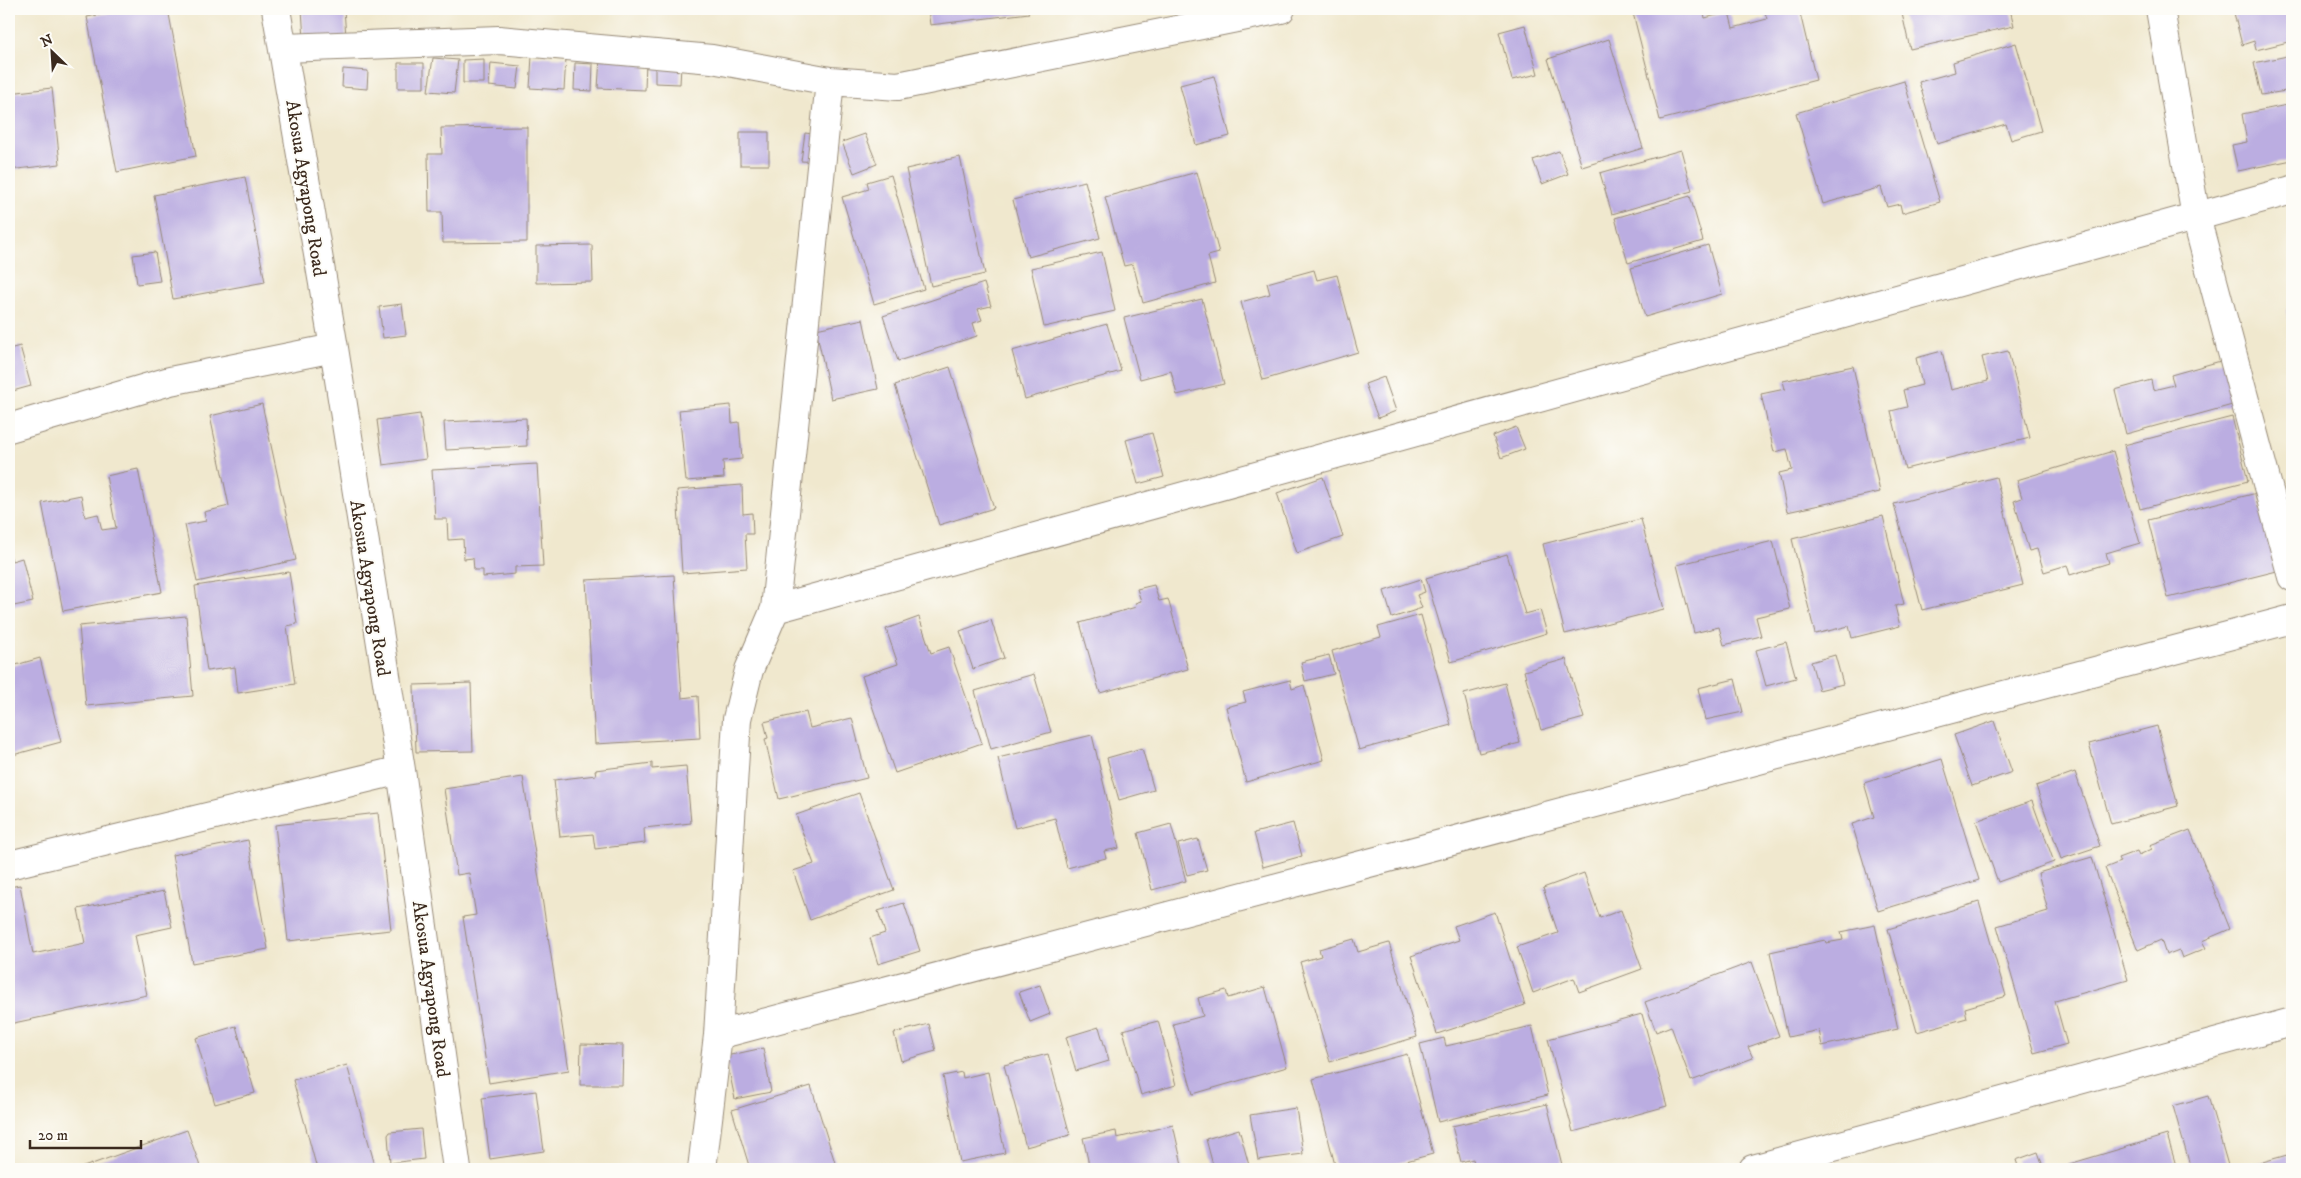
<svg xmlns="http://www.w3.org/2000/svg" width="2301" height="1178" font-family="'IM FELL DW Pica',serif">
<rect width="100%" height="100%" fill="#fdfcf7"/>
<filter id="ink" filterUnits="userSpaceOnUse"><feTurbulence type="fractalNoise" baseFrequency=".02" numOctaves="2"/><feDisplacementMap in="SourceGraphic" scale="10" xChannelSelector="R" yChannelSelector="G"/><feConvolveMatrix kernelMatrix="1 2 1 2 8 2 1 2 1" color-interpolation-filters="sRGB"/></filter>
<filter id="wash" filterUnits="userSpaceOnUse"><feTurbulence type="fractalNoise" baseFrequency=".0096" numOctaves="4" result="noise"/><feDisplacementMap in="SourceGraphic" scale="20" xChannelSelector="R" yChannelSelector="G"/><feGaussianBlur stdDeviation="1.12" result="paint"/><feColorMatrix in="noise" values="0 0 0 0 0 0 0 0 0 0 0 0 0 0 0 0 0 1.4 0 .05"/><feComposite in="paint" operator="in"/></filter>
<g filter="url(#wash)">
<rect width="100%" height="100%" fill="#f0e8ce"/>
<g id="blocks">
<path fill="#bbade1" d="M132,9H168L196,156L117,172L87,17Z
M302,9H344L346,37L304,40Z
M805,9H836L837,12L806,14Z
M928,9H1028L1029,13L930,25Z
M1632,9H1703L1705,18L1729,12L1733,28L1767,19L1764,9H1799L1816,80L1660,120Z
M1901,9H2010L2014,26L1910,49Z
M2233,9H2292V41L2256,50L2254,41L2242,45Z
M1525,25L1538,74L1512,80L1499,32Z
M1609,39L1643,148L1582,167L1548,59Z
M2016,43L2041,131L2011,140L2006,124L1937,144L1919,82L1955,72L1953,62Z
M2292,55V90L2261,95L2254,63Z
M532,56L566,58L564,90L530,88Z
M433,58L458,60L454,93L428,91Z
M600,58L646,60L645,90L598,88Z
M484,59V83H463V60Z
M398,63H424V88H398Z
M491,63L520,66L517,89L489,86Z
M575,63L593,64L592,91L574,90Z
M655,65L681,66L680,84L655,83Z
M343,69L368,71L367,89L342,87Z
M1214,76L1230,136L1196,145L1180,85Z
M1904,81L1940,202L1902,213L1900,204L1887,207L1881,187L1823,204L1796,113Z
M52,88L60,164L9,170V93Z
M2292,104V160L2238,171L2232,145L2247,142L2242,114Z
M527,127V242L443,243L442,212H429L428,154H442L441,128Z
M740,132H769V165H740Z
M805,133L821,135L817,162L801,161Z
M865,134L877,164L854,173L842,142Z
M1681,150L1692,191L1612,214L1600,173Z
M1559,151L1568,174L1542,184L1533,160Z
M960,157L985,274L931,286L906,169Z
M1197,172L1219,253L1208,256L1215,283L1143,303L1133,264L1124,266L1105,197Z
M891,175L924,289L874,304L842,197L869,189L867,182Z
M245,177L265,282L173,299L154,195Z
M1085,181L1100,238L1028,257L1013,200Z
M1690,196L1703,241L1628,263L1615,218Z
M592,245L593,282L536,283V246Z
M1708,245L1722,294L1645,317L1631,268Z
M155,252L160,281L137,284L133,255Z
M1102,252L1115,311L1044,327L1031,268Z
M1314,270L1317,280L1337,275L1358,352L1263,380L1241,302L1270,294L1267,283Z
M984,283L991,306L978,309L982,320L973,323L977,336L898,361L883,316Z
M1202,299L1224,384L1177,395L1171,371L1140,379L1124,318Z
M402,304L406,335L383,338L379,307Z
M2292,308V332H2291L2287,309Z
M863,319L878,389L831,399L816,329Z
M1107,324L1121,371L1025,399L1012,351Z
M20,346L31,386L9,392V349Z
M1942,351L1951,390L1988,381L1982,357L2008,351L2030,438L1905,469L1891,411L1907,407L1903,390L1922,385L1916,358Z
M2224,360L2236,404L2126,434L2115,390L2151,380L2153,390L2174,385L2171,375Z
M1853,366L1880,492L1787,512L1779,473L1792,470L1787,449L1774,452L1761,394L1785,389L1783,381Z
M950,367L994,508L939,525L895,385Z
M1384,377L1396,411L1378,418L1365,384Z
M262,404L296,560L197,582L185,525L206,521L204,512L229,506L210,416Z
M731,405L732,423L739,422L742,459L723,461L724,478L686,481L679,410Z
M420,414L426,459L383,465L377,420Z
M2232,417L2248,481L2140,509L2124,445Z
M526,418L527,446L446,450L444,422Z
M1516,427L1525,449L1501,458L1493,436Z
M1152,433L1164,477L1138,484L1126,440Z
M2113,451L2140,543L2106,553L2109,563L2070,575L2067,565L2044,572L2037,549L2029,551L2014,501L2022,498L2017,480Z
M537,464L543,566L515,567V574L483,577V570H474L473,558L464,559L463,539L448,540L447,519H435L432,470Z
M138,469L162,592L63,611L42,503L81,495L85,517L98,514L102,530L116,528L106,476Z
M1323,477L1343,537L1297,553L1277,493Z
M1996,477L2023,585L1922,610L1894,504Z
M742,485L743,514L752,513L753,534H745L747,568L682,573L677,490Z
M2257,493L2277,571L2168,598L2148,520Z
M1883,516L1904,604L1895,606L1900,626L1852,638L1849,626L1815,634L1792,539Z
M1641,519L1664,609L1565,634L1543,544Z
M1773,541L1790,609L1756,617L1761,636L1724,645L1719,627L1694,633L1677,565Z
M9,551L12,561L22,558L33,602L9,607Z
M1507,554L1525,614L1540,610L1547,633L1451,662L1426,578Z
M289,572L297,624L287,626L295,684L238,693L235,667L207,671L195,586Z
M674,575L682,698L698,696L700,738L595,744L586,580Z
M1421,579L1425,592L1417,595L1422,608L1392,618L1384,591Z
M1154,585L1159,601L1168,599L1188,669L1100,693L1080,623L1136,607L1135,603L1141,601L1137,589Z
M1421,615L1451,725L1359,750L1332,651L1381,637L1378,627Z
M186,616L193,696L86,706L79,626Z
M919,617L931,653L949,647L982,743L895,773L862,676L898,664L886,629Z
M991,620L1004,658L973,669L960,631Z
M1786,642L1796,678L1766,686L1756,650Z
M1329,655L1334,674L1305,681L1301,662Z
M1835,655L1843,684L1819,690L1811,662Z
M40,658L61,742L9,756V667Z
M1566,659L1584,718L1541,730L1524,671Z
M1034,674L1051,732L991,749L975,691Z
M1735,679L1743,712L1705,720L1698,688Z
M1290,680L1292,689L1304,685L1324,760L1246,782L1226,707L1246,702L1243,692Z
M471,683L473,751L416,752L414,685Z
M1505,683L1520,743L1479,753L1464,694Z
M806,712L810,728L852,718L867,778L779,799L765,739L768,738L764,722Z
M1994,721L2012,772L1972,786L1954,735Z
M2157,726L2178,806L2111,824L2089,744Z
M1092,735L1119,848L1104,851L1106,858L1067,868L1055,818L1015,828L998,758Z
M1142,748L1154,790L1119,800L1107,758Z
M1942,759L1979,880L1878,911L1852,824L1874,817L1864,783Z
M652,763V769L686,766L691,823L644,828L645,843L595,849L593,834L560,837L554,780L596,775L595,770Z
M2075,772L2100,846L2061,859L2036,786Z
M523,777L569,1070L489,1083L463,917L476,915L469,873L457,875L444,789Z
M859,793L894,890L810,920L793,871L814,864L796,815Z
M2032,801L2054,862L1998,882L1976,821Z
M378,813L391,930L288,941L275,825Z
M1293,823L1302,856L1263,867L1254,833Z
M1171,824L1186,881L1152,890L1138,833Z
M2190,830L2230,929L2202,941L2206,948L2182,958L2179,950L2166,955L2161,940L2138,950L2105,868L2120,862L2118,858L2137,851L2139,855L2152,849L2150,845Z
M1198,839L1207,870L1187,875L1178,844Z
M248,840L268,949L192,963L172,855Z
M2092,857L2128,980L2055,1001L2067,1044L2034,1053L1997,926L2048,911L2038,873Z
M1584,873L1600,918L1621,910L1642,969L1579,992L1574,978L1533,993L1517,947L1558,933L1543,888Z
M20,885L33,954L85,943L78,909L164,891L172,927L135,935L147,995L9,1024V887Z
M1979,902L2006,996L1965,1008L1967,1018L1917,1032L1888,929Z
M904,903L920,951L878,964L870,938L885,933L878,911Z
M1495,912L1525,1005L1437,1034L1411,956L1459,940L1454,926Z
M1875,925L1898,1029L1822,1046L1819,1030L1788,1037L1770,952L1825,940L1826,943L1843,940L1841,932Z
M1354,939L1358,952L1389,943L1417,1037L1330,1062L1300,962L1321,956L1319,949Z
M1752,962L1779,1036L1748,1047L1753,1058L1691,1081L1671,1026L1656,1032L1645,1002Z
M1040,985L1050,1014L1030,1022L1019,992Z
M1265,987L1287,1067L1193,1094L1173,1024L1203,1016L1198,998L1226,990L1228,998Z
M1642,1014L1667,1106L1573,1132L1548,1039Z
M1158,1021L1176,1085L1141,1095L1123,1030Z
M929,1024L936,1051L901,1061L894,1033Z
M236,1026L255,1093L215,1104L196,1038Z
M1532,1026L1548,1095L1438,1122L1420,1044L1444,1038L1446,1046Z
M1099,1027L1109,1061L1076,1071L1066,1037Z
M581,1044L623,1045L622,1085H580Z
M763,1048L771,1092L735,1099L726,1056Z
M1048,1054L1070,1135L1026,1147L1004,1065Z
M1407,1054L1433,1154L1375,1169H1336L1313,1079Z
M347,1065L376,1169H317L293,1080Z
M962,1072L963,1078L988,1072L1005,1153L960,1162L943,1076Z
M811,1086L837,1169H750L732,1110Z
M536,1091L544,1151L490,1159L482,1098Z
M2208,1096L2229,1169H2191L2173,1106Z
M1547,1104L1563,1169H1475L1473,1159L1461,1162L1452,1126Z
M1296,1108L1303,1154L1258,1160L1250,1115Z
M1173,1125L1183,1169H1090L1083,1138L1116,1131L1117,1138Z
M421,1129L424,1159L390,1163L388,1135L390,1132Z
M1239,1129L1250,1169H1214L1206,1139Z
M187,1130L201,1169H78Z
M2167,1135L2177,1169H2067L2066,1165Z
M2038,1152L2044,1169H2019L2016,1160Z
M2287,1155L2291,1169H2238Z"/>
</g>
</g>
<g filter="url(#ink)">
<use href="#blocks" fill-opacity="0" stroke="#968976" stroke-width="1"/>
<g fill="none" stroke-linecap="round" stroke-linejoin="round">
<defs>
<path id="minor" d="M276,9L334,348L401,770L457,1169
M2160,9L2196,217L2292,577
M284,48L499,40L712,59L830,81L898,86L1281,9
M9,428L170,381L334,348
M775,609L2292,190
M9,865L401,770
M718,1035L2292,619
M702,1169L718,1035L737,719L749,670L775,609L830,81
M1753,1169L2292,1022"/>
</defs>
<use href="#minor" stroke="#968976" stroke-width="30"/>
<use href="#minor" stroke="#fff" stroke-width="28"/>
</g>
</g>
<g text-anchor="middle" stroke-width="4" stroke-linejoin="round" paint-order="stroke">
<g font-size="19" fill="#3b2a1e" stroke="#fdfcf7">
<text transform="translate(307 188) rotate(81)" y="7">Akosua Agyapong Road</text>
<text transform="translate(371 588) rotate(81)" y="7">Akosua Agyapong Road</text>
<text transform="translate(432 989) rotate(82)" y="7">Akosua Agyapong Road</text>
</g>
</g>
<rect width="2301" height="1178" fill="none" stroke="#fdfcf7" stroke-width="30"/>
<g transform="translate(52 52) rotate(335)" stroke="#fdfcf7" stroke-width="4" paint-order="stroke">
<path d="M0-4L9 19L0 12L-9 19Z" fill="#3b2a1e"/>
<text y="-8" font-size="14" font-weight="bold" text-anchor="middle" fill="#3b2a1e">N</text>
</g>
<path d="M30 1140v8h111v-8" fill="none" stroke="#3b2a1e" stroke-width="2.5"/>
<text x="38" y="1140" font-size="15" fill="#3b2a1e" stroke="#fdfcf7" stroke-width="4" paint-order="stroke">20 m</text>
</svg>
